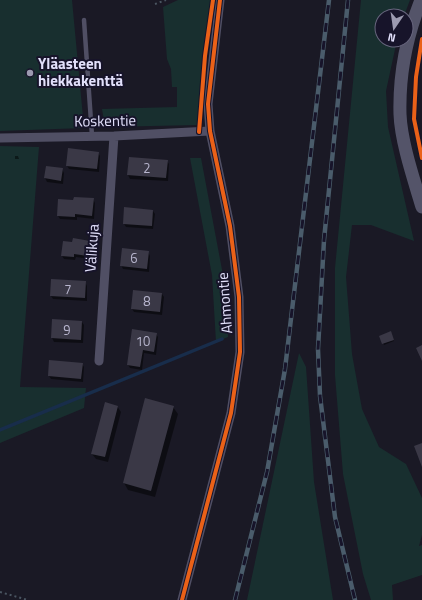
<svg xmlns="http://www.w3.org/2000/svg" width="422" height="600" font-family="'Titillium Web',sans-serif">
<rect width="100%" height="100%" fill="#1a1925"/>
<path fill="#182f2f" d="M0,0H72L84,128L0,131Z
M178,0H213L209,28L199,125L105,127L102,109L177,107V87H172L171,69L167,59L163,7Z
M361,0H410L404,16H382V40H397L386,91L388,127L414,241L371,225H352L346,277L352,354L362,409L379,447L406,464L422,498V535L419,546L422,545V575L392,585L393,600H371L363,574L343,474L335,375V268Z
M0,146L39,147L20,387L86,388L84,408L0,443Z
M190,158H201L223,275L228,337L216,342L212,275Z
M299,353L306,367L314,482L333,600H247Z"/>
<path fill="#0007" d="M98,153L100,156L99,172L69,169L67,166Z
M15,156H18L19,159H15Z
M167,161L169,164L168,181L130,179L128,175Z
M62,169L64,173L63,184L47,182L45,178Z
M93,199L95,203L94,219L77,217V220L60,219L58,216L74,201Z
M153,211L155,214L153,229L126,227L124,224Z
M90,242L92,245L90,259L76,257L75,260L64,259L62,256Z
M148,252L150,256L149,272L123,269L121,265Z
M85,282L87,286V301L53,299L51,296Z
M162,294L164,297L162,315L134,312L132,309Z
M82,322L84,325L83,343L54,342L52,338Z
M391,333L394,341L384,345L381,337Z
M156,334L158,337L156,355L144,353L142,370L130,368L128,365Z
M82,364L84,367L83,382L51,379L49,376Z
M117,406L121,412L108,462L96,459L92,454Z
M173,407L178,414L155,497L128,490L124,483Z"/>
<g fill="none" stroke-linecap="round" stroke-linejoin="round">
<path stroke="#182d4b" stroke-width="3.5" d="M0,430L222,339"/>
</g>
<path fill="#3a3846" d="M68,148L99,152L97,169L66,166Z
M129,157L168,160L166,178L127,175Z
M46,166L63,168L61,181L44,178Z
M74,197L94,198L92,216L75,214V217L57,216L58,199L73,200Z
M124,207L153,210L152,226L123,224Z
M73,238L90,241L88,256L74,254V257L61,256L63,241L72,242Z
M122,248L149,251L147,269L120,266Z
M51,279L86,281L85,298L50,296Z
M133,290L162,293L160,312L131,309Z
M52,319L82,321L81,340L51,338Z
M132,329L157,333L154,352L143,350L140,367L127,365Z
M391,331L394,340L382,344L379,336Z
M422,345V361L416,348Z
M49,360L83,363L81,379L48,376Z
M145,398L174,406L151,491L123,483Z
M105,402L118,406L105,457L91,454Z
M422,443V467L414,446Z"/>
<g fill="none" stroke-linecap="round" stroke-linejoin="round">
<path stroke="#4a5561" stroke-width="2" stroke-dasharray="2 3" stroke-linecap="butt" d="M155,4L166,0
M0,592L28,600"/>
<path stroke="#504f64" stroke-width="4.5" d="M84,20L92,136"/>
<path stroke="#504f64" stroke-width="9" d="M0,138L114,136L210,131
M99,361L114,136
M182,600L231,413L240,352L239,297L230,226L210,131L208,104L220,0"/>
<path stroke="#545469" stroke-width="13" d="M421,0C407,35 399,76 400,114C401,142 414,180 422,207"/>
<defs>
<path id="rail" d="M348,0L324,240L318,349L320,396L335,517L355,600
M235,600L267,472L285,369L329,0"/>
</defs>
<use href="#rail" stroke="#4a5c6b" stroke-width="4.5"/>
<use href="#rail" stroke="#17142a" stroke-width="3" stroke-dasharray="9" stroke-linecap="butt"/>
<defs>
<path id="cycleway" d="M422,39L416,77L414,119L422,158
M199,132L205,56L213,0
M182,600L231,413L240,352L239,297L230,226L210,131L208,104L220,0"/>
</defs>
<use href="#cycleway" stroke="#17142a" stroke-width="6"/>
<use href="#cycleway" stroke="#ea6118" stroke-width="4"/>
</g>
<circle fill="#9c9ab0" stroke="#17142a" stroke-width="1.5" cx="30" cy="73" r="4"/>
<g text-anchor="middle" stroke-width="4" stroke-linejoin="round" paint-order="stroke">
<g font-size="13" fill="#b8b6ce">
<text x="147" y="173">2</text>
<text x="134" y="263">6</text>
<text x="68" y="294">7</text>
<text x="147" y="306">8</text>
<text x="67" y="335">9</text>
<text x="143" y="346">10</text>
</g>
<g font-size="15" font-weight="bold" fill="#e2e0fb" stroke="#17142a" text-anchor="start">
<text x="38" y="69">Yläasteen<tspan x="38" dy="17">hiekkakenttä</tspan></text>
</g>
<g font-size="15" fill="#e2e0fb" stroke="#17142a">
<text transform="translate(105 121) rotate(-1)" y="5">Koskentie</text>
<text transform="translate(92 248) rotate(-86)" y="5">Välikuja</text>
<text transform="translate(225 303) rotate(-94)" y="5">Ahmontie</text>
</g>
</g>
<g transform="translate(394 28) rotate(193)"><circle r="19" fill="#17142a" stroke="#68667e"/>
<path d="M0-3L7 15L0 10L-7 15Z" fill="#9c9ab0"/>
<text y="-6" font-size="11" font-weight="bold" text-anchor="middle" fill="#e2e0fb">N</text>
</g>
</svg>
